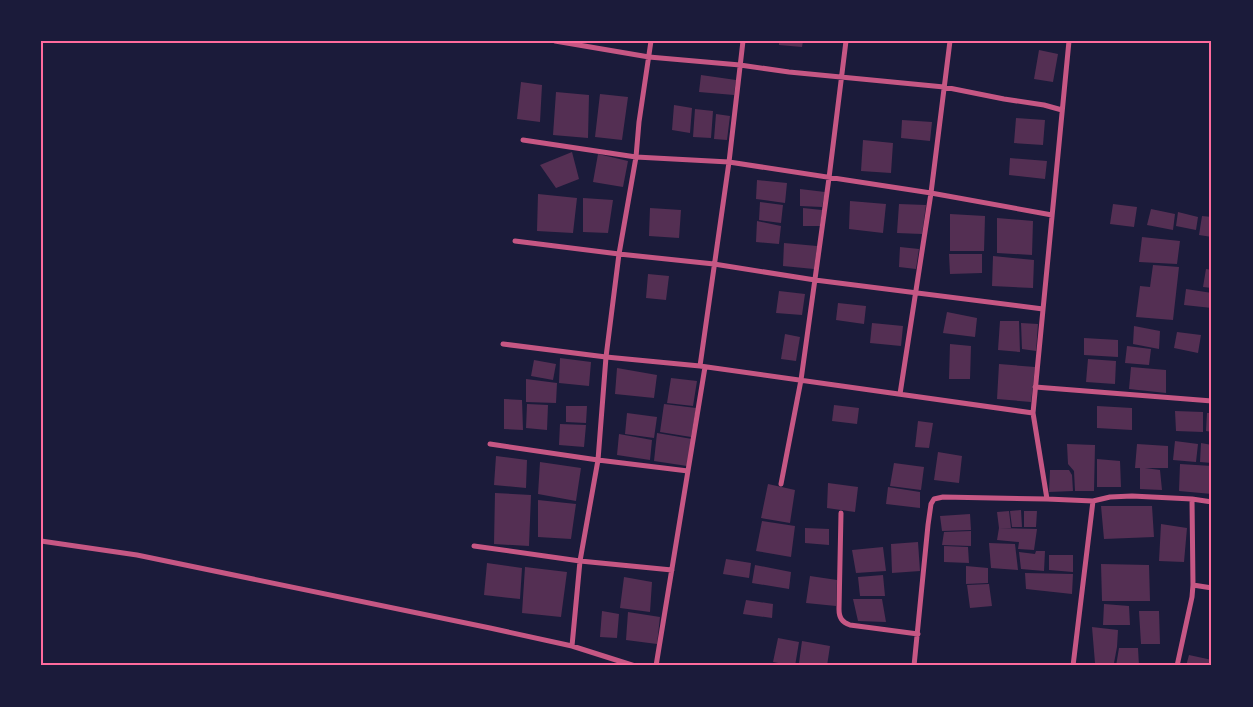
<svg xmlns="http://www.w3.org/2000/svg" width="1253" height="707" font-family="'Varela Round',sans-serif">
<rect width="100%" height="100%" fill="#1b1b3a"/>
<path fill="#542f53" d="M779,41H803L802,47L779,45Z
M1039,50L1058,54L1053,82L1034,79Z
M701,75L736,80L734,95L699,92Z
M521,82L542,85L540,122L517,119Z
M556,92L589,95L588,138L553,135Z
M600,94L628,97L622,140L595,137Z
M674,105L692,108L690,133L672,130Z
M695,109L713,111L711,138L693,137Z
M716,114L730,116L727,140L714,139Z
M1016,118L1045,120L1043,145L1014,143Z
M902,120L932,122L930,141L901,138Z
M863,140L893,143L891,173L861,171Z
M572,152L579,179L556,188L540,165Z
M598,154L628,161L623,187L593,182Z
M1010,158L1047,161L1045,179L1009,175Z
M757,180L787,183L785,203L756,199Z
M800,189L825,192L822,207L800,206Z
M538,194L577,198L573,233L537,231Z
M583,198L613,200L608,233L583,232Z
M850,201L886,204L883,233L849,229Z
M760,202L783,205L781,223L759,220Z
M899,204L926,205L922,234L897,233Z
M1113,204L1137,207L1134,227L1110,224Z
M650,208L681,210L679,238L649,236Z
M803,208L822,210L820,226H803Z
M1151,209L1175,214L1173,230L1147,225Z
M1178,212L1198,217L1196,230L1176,226Z
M950,214L985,216L984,251H950Z
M1202,216L1212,217V237L1199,235Z
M997,218L1033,221L1032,255L997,253Z
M757,221L781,226L779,244L756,242Z
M1142,237L1180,241L1177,264L1139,262Z
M784,243L817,246L814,269L783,266Z
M900,247L919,249L916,269L899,267Z
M949,254H982V273L950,274Z
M993,256L1034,260L1033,288L992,286Z
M1153,265L1179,267L1173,320L1136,317L1140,286L1150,287Z
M1206,269L1212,270V288L1203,287Z
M648,274L669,276L666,300L646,298Z
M1186,289L1212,293V308L1184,305Z
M779,291L805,294L802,315L776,313Z
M838,303L866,306L864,324L836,320Z
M947,312L977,318L975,337L943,333Z
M1000,321H1019L1020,352L998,350Z
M872,323L903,326L901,346L870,343Z
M1021,323L1038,324L1036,351L1022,349Z
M1134,326L1160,331L1159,349L1133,344Z
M1177,332L1201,335L1198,353L1174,348Z
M785,334L800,337L796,361L781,359Z
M1084,338L1118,340V357L1084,355Z
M950,344L971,346L970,379H949Z
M1127,346L1151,349L1149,365L1125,363Z
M560,358L591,362L589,386L559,383Z
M1088,359L1116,361L1115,384L1086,382Z
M534,360L556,364L553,380L531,376Z
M999,364L1035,367L1031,402L997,399Z
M1131,367L1166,370V393L1129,389Z
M617,368L657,375L654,398L615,394Z
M671,378L697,381L693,406L667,403Z
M526,379L557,383L556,403L526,402Z
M504,399L522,400L523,430L504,429Z
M527,404L548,405L547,430L526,428Z
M664,404L696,408L691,437L660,432Z
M834,405L859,408L857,424L832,421Z
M566,406H587L586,423L566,422Z
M1097,406L1132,408V430L1097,428Z
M1175,411L1203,412V432L1176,431Z
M627,413L657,417L654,438L625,434Z
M1207,413H1212V432L1206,431Z
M918,421L933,423L929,448L915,447Z
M560,424L586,425L584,447L559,445Z
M657,433L692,439L687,466L654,461Z
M619,434L652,440L650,460L617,455Z
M1175,441L1198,444L1196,462L1173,460Z
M1201,443L1212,445V463L1200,462Z
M1067,444L1095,445L1094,491H1075L1074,471L1068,464Z
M1137,444L1168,446V468H1145L1160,470L1162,490L1140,489V468H1135Z
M938,452L962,456L959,483L934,480Z
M496,456L527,460L526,488L494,485Z
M1097,459L1120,461L1121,487H1097Z
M540,462L581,468L576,501L538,494Z
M894,463L924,467L921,490L890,486Z
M1180,464L1212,466V494L1179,491Z
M1050,470H1069L1072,475L1073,491L1049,492Z
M828,483L858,487L855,512L827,508Z
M768,484L795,490L790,523L761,518Z
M888,487L920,492V508L886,504Z
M495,493L531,495L529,546L494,544Z
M538,500L576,504L571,539L538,537Z
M1101,506H1152L1154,537L1104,539Z
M1021,510L1022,527H1012L1010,511Z
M1009,511L1011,528H999L997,512Z
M1024,511H1037L1036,527H1024Z
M970,514L971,530L942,531L940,516Z
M762,521L795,526L791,557L756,551Z
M1161,524L1187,528L1184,562L1159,561Z
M805,528L829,529V545L805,543Z
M999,528L1037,529L1034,550L1018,549L1019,542L997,540Z
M971,531V546L942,545L944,532Z
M918,542L920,571L892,573L891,544Z
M989,543L1015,544L1018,570L991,568Z
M944,546L968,547L969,563L944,562Z
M883,547L886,571L856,573L852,550Z
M1036,551H1045L1044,571L1021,569L1019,552L1035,554Z
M1049,555H1073V572L1049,570Z
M726,559L751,563L749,578L723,574Z
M487,563L522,568L520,599L484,595Z
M1101,564L1149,565L1150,601H1102Z
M755,565L791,572L789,589L752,583Z
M966,566L988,568V583L966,584Z
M525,567L567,572L561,617L522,613Z
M1025,573L1073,574L1072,594L1026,589Z
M883,575L885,596H860L858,577Z
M810,576L837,580L836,606L806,603Z
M624,577L652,582L650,612L620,608Z
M989,584L992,606L970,608L967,585Z
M853,599H882L886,622L858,621Z
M746,600L773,604L772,618L743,614Z
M1104,604L1129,606L1130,625H1103Z
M602,611L619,614L617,638L600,637Z
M1139,611H1159L1160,644H1141Z
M628,612L660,617L657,644L626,640Z
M1092,627L1118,630L1117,647L1114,663H1095Z
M778,638L799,642L795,666L773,662Z
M802,641L830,646L827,666L799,663Z
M1119,648H1138L1139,666H1116Z
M1189,655L1212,660V666H1186Z"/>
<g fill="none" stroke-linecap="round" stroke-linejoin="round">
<path stroke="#c65784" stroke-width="5" d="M555,41L649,57L740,65L789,72L944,87L1004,99L1044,105L1062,110
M523,140L636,157L729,162L931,193L1052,215
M515,241L619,254L714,264L815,280L1043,309
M503,344L606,357L700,366L1033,413
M700,366L729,162L743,41
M1035,387L1212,401
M900,394L931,193L950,41
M490,444L598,460L688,471
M781,484L801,380L829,178L846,41
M1047,499L1033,413L1069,41
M841,513L839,609C839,618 842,622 850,625L918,634
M41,541L137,555L490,628L572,646L635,666
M474,546L580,561L672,570
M1193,585L1212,588
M572,646L580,561L598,460L606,357L619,254L636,157L639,122L651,41
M656,666L705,367
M914,666L928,525L931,504L934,499L943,497L1047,499L1093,501L1110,497L1132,496L1192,499L1212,502
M1073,666L1093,501
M1177,666L1192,597L1193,585L1192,499"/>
</g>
<rect width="1253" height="707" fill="none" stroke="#1b1b3a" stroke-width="85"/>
<rect x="42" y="42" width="1168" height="622" fill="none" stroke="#ff6b9d" stroke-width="2"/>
</svg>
